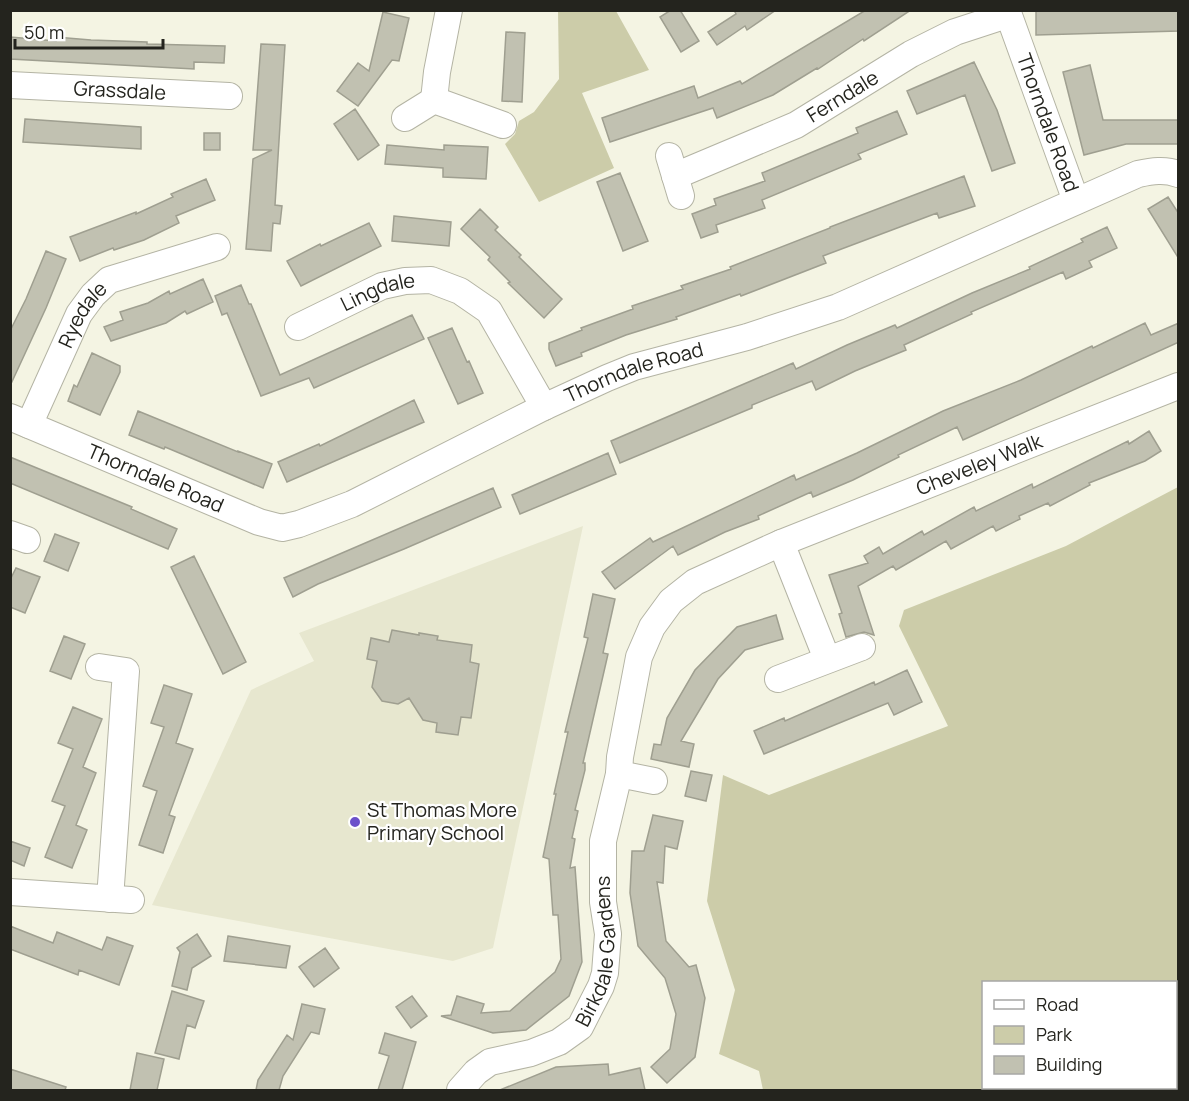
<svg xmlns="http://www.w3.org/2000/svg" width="1189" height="1101" font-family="Manrope,sans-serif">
<rect width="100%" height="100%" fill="#f4f4e3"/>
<path fill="#e7e7cf" d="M583,526L493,948L453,961L152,905L251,690L314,661L299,633Z"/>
<path fill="#cccca9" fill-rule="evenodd" d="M558,11H616L649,70L582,93L614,168L539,202L505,144L515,134L519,121L534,112L559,79Z
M1178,487V1090H763L759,1071L719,1054L735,990L707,901L723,775L769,795L948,726L899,626L904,610L1066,546ZM984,982H1176V1088H984Z"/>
<path fill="#c1c1b1" stroke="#9f9f90" stroke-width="1.5" d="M671,10H680L699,41L681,52L660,17Z
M734,10H776L747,30L745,26L717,45L708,32L736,14Z
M866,10H911L864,41L863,39L818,69L817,68L773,95L717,118L713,108L610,142L602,118L694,86L698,98L740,81L742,84Z
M1179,10V31L1036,35V11Z
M383,12L409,18L399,61L392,60L358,106L337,91L358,63L369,71Z
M506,32L525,33L522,102L502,101Z
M10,37L56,41V37L91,40L147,42V44L225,46L224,63L194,62V69L10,59Z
M261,44L285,45L275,205L282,206L280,224L273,223L271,251L246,249L253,159L272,150H253Z
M974,62L997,110L1015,163L992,171L965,95L917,114L907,91Z
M1090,65L1103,120H1179V144H1126L1084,155L1063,72Z
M355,109L379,145L358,160L334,124Z
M897,111L907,134L858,154L861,159L762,200L765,208L716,225L718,232L701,238L692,214L716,205L714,199L765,181L762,173L858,133L856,128Z
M25,119L141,127V149L23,142Z
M204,133H220V150H204Z
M387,145L444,150V145L488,147L486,179L443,177V168L385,164Z
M620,173L648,241L623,251L597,182Z
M964,176L975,206L939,218L937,213L823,256L826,263L741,296L740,294L676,317L677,319L626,335L581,353L582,356L556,366L549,349V343L582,330L581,328L633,309L632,306L683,289L681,286L731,269L730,267L830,228V227Z
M206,179L215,200L176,216L179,223L144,240L114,250L113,248L80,261L70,237L136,212V214L173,197L171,194Z
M1168,197L1179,214V259L1148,209Z
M480,209L498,227L495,230L521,255L519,257L562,299L544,318L508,283L510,282L488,260L490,257L461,229Z
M394,216L451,222L449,246L392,241Z
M369,223L381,246L301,286L287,261L320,244L321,246Z
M1107,227L1117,248L1089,261L1092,267L1066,279L1063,272L971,312L972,314L904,345L906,350L855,371L816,390L812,381L752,405V408L620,463L611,441L793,363L796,369L847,345L895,325L897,328L972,293L1030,269L1029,267L1083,242L1081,239Z
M46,251L66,259L46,308L10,386L11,329L26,299Z
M203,279L213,302L187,314L185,311L166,323L111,341L104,327L123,320L120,312L148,303L169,291L170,294Z
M241,285L249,304H251L280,375L412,315L424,339L314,388L309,378L261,396L227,313L222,315L215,296Z
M1145,323L1151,335L1179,323V342L963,440L957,427L898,455L899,457L853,480L813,497L811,492L758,516L759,519L725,532L678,555L673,546L615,589L602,572L650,538L653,542L794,475L796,480L857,453L943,411L1021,380L1092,346L1093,348Z
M452,328L467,362L469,361L483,393L458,404L428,338Z
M92,353L120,366V372L100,415L68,401L74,385L77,387Z
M414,400L424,422L287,482L278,462L319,444L320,446Z
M138,411L238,452V451L272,464L263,488L165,447L164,449L129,435Z
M1149,431L1161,451L1145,461L1089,483L1090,485L1050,506L1048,503L1019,516L1020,519L996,531L993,526L951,549L946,541L896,570L893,566L858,586L874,635L864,632L846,637L839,614L842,613L829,575L868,563L864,556L879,547L883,554L922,531L924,535L974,507L976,511L1032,484L1033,488L1128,441L1129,444Z
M608,453L616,474L520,514L512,495Z
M10,457L132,507L131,509L177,529L168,549L10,483Z
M493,488L501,507L404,549L318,584L293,597L284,578Z
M55,534L79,543L68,571L44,561Z
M194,556L246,662L223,674L171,567Z
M16,568L40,577L25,613L10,607V580Z
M593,594L615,599L603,653L608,654L583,763H585V770L575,810L578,811L572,838L575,839L570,868L575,867L582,962L569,996L526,1030L493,1033L441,1016L451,1015L457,996L484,1004L481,1013L510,1011L555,972L561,959L558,915H553L549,859L543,857L556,794H554L568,732H565L588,638L584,637Z
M776,615L783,639L745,650L718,679L681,741L694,744L689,767L651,759L654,744L661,745L667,718L695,670L737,627Z
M392,630L419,635V633L438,636L437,640L472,645L470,662L479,664L471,718L461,717L458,735L436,732L437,723L423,720L409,698L398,704L382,701L372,687L377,661L367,659L371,638L389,642Z
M64,636L85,644L71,679L50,671Z
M907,670L922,702L894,715L888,703L764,754L754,731L784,718L785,721L874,682L875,685Z
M164,685L192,694L176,743L193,749L169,815L175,817L163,853L139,845L157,791L143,786L164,727L151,723Z
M73,707L102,719L83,767L96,773L76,825L87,830L72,868L45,857L65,806L52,801L73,749L58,743Z
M691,771L712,775L706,801L685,796Z
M653,815L683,821L677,849L665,846L663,883L657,882L666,941L689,967L696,965L705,998L695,1057L667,1083L651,1067L670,1049L676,1014L665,978L638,946L630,893L632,851H644Z
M10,841L30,848L24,866L10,860Z
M10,926L53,943L57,932L102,950L107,937L133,946L119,985L79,970L78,975L10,949Z
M197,934L211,956L192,968L187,990L172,986L180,952L177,948Z
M228,936L290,946L286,968L224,961Z
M325,948L339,968L314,987L299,967Z
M172,991L204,1001L195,1028L187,1025L179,1059L155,1053Z
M412,996L427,1016L411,1028L396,1007Z
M302,1004L325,1009L319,1034L311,1032L283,1076L279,1090H256L258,1080L287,1035L293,1040Z
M385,1033L416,1042L402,1090H378L389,1056L379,1053Z
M137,1053L164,1059L157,1090H130Z
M608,1064L609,1075L640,1068L645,1090H500L556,1067Z
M10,1069L66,1087L65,1090H10Z"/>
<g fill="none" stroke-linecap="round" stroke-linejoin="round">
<defs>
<g id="minor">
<path id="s1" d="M1007,10L1076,201"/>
<path id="s2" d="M10,85L229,96"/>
<path d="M434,100L437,72L449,10"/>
<path d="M405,118L434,100L503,125"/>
<path d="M669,156L681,196"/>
<path id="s3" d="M675,176L796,125L911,54L955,32L1007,15"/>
<path id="s4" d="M298,327L382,286L405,281L431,280L460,291L489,311L544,407"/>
<path id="s5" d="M10,417L259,522L282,528L299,524L352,504L544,407L607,378L634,367L747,337L838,307L1138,174C1152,171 1165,169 1178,174"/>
<path id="s6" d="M29,425L79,314L93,295L109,280L217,247"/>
<path d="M10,534L27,540"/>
<path d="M781,543L827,659"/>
<path d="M99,667L126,671L110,899"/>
<path d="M778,679L862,647"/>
<path d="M619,774L654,781"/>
<path d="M10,892L131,900"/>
<path id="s7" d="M460,1090L476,1072L490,1062L531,1053L559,1042L580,1027L601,986L605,973L608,934L603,902V841L619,774L620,757L639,657L652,627L671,601L695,582L781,543L1178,386"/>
</g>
</defs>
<use href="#minor" stroke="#b4b4a4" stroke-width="28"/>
<use href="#minor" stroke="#fff" stroke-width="26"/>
</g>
<circle fill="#6c51ca" stroke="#fff" stroke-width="2" cx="355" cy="822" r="6"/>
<g text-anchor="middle" stroke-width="4.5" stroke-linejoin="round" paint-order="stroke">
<g font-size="20" fill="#24241e" stroke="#fff">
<text dy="7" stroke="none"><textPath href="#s2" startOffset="110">Grassdale</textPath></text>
<text dy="7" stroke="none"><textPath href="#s3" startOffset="186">Ferndale</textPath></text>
<text dy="7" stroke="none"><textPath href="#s1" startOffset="120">Thorndale Road</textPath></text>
<text dy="7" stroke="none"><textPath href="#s4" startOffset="88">Lingdale</textPath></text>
<text dy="7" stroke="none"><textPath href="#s6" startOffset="123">Ryedale</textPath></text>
<text dy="7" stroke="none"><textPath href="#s5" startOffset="680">Thorndale Road</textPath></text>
<text dy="7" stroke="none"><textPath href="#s7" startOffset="922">Cheveley Walk</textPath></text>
<text dy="7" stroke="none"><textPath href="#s5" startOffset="158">Thorndale Road</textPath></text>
<text dy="7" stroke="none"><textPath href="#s7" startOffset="219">Birkdale Gardens</textPath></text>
</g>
<g font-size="20" fill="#24241e" stroke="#fff" text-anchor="start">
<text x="367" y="817">St Thomas More<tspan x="367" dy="23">Primary School</tspan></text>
</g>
</g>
<rect width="1189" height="1101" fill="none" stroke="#24241e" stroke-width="24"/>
<rect x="982" y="981" width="195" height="108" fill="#ffffff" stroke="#a7a7a5" stroke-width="1.5"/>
<rect x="994" y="1000" width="30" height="9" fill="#ffffff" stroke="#a7a7a5" stroke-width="1.5"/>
<text x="1036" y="1011" font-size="18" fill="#24241e">Road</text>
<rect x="994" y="1026" width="30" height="18" fill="#cccca9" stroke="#a7a7a5" stroke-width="1.5"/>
<text x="1036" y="1041" font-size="18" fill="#24241e">Park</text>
<rect x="994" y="1056" width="30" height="18" fill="#c1c1b1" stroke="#a7a7a5" stroke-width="1.5"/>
<text x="1036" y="1071" font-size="18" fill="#24241e">Building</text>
<path d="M15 39v9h148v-9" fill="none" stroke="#24241e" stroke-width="3"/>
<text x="24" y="39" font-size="18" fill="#24241e" stroke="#ffffff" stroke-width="4.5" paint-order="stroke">50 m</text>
</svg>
